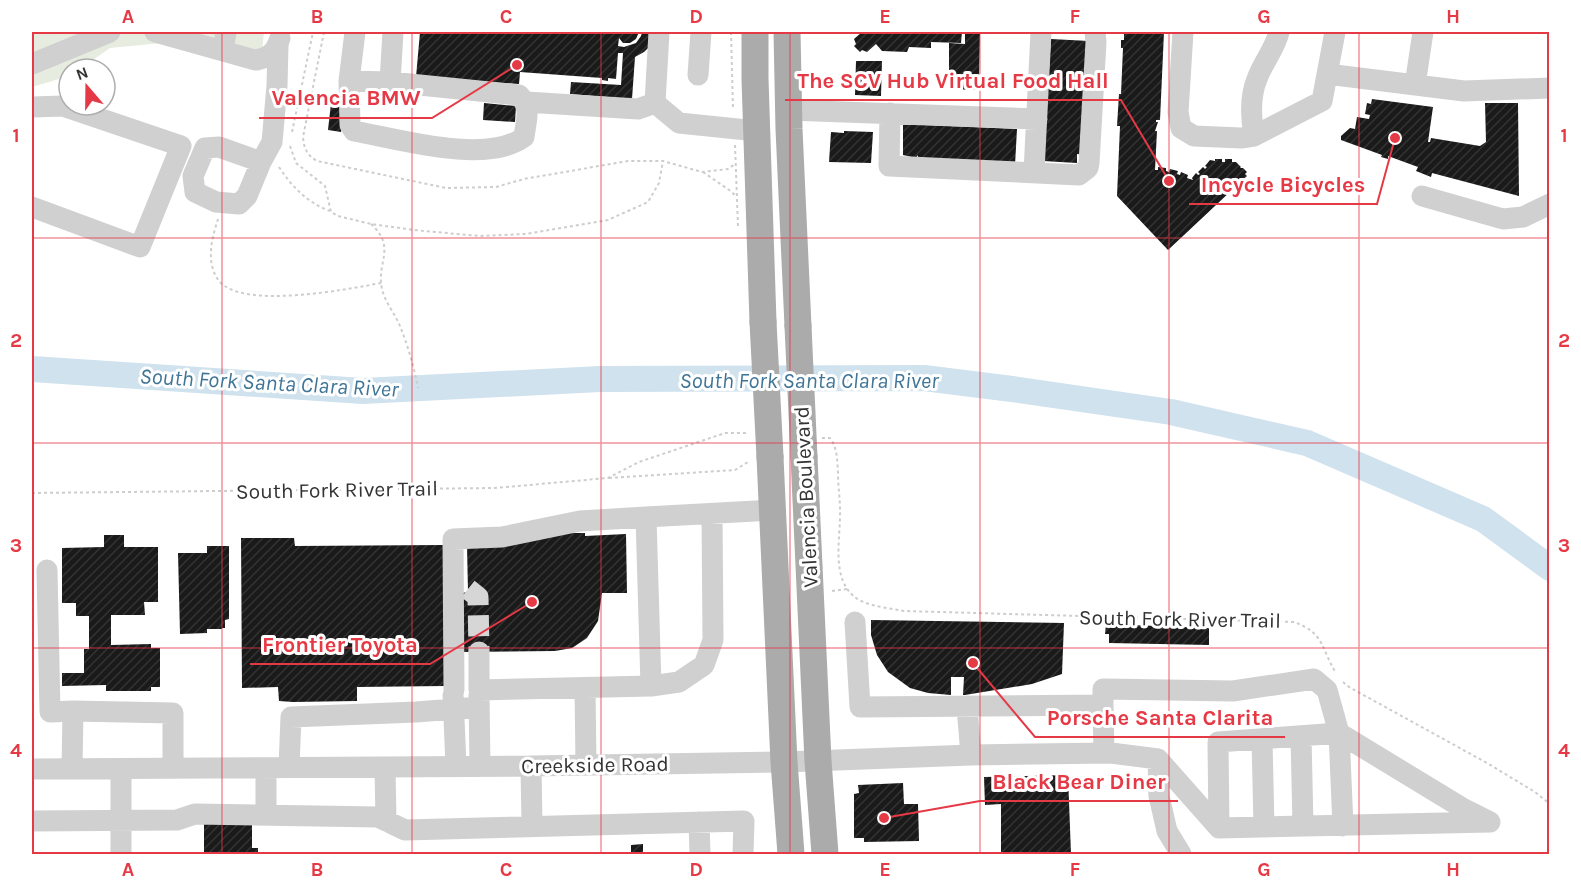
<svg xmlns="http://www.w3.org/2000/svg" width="1581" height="886" font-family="Karla,sans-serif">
<defs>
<pattern id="building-hatch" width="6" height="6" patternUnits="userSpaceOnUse" patternTransform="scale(1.5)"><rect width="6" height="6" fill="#1a1a1a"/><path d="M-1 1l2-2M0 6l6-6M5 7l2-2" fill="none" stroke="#333"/></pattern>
</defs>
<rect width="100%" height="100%" fill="#fff"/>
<path fill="#e6ecdf" d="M32,32H264L260,71L162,43L110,48L80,69H69V76L32,87Z"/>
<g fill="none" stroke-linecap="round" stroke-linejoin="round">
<path stroke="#cfe2ee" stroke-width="26" d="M32,369L363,391L600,379L924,378L1012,389L1171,412L1307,443L1483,519L1550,568"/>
</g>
<path fill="url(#building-hatch)" d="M420,32H639L636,39L630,43H623L619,38L618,46L624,47L636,43L641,36L642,32H654L650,46L644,52L635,57L632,99L570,94L571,82L621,85L623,53H618L616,79L608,78V81L602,80V78L520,72L519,84L416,77Z
M862,32H962L961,43L931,42V48L909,47L907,52L882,51L876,44L867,52L862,50L860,52L854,46L856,44L854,39Z
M1124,32H1164L1160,120H1156V122H1158L1155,131H1157L1155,170H1158V167L1166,168V171L1169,172L1170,169L1178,171L1177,174L1180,175L1181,172L1188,175L1187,178L1193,180L1192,178L1196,173L1198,175L1200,174L1198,172L1203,167L1205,169L1207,167L1205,166L1210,160L1215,161V159H1222V162H1225V159H1232V162H1236L1241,167L1240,168H1243L1247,172L1245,174L1247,176L1168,250L1117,196L1120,126H1117L1119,94H1121L1123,48H1121V40H1124Z
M965,33H980L979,79H976L975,90L952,89V70H949V43L965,44Z
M1051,39L1089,41L1084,155L1077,154V163L1043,161Z
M856,61H882L881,96L855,95Z
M1372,99L1433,107L1428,142H1430L1431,138L1480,146L1486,142L1485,103H1518L1519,196L1432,173L1431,177L1416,171L1418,167L1388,156V159L1381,157L1382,155L1341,140V136L1350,128L1355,129L1357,117L1369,119L1370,115L1365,114L1367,103L1371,104Z
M331,103L345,105L341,132L328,130Z
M484,103L516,106L515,122L483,120Z
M903,124L1017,129L1015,165L918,160V155L916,158L903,155Z
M844,131L873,132L871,163L829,162L831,132L844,133Z
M552,533H585V536L626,534L627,593H602L598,621L587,638L572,648L555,651L462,652V593L468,592L467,546Z
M104,535H124V547H158V602H144L145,615H111V645L151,644V648H160V687H151V691H106V685L62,686V673H84V649H89V616H76V603H62V548L104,547Z
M241,538H294L295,546L443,545L445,686L357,687V701L293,702L279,701L278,687L242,688Z
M207,546H229V619L225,620V628H222V629H207V633L180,634L178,553H207Z
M871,620L1064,623L1062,674L1032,684L965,695H963L964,677H951V695L928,693L910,688L888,672L877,655L871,635Z
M1106,624L1209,628V645L1109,643V634H1105Z
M1068,775L1071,854H1001V804L985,805L984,777Z
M903,783L904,804H918L919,841L864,842V838H854V794L859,793L858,785Z
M204,822H252V848H258V854H204Z
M643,844V854H631V845Z"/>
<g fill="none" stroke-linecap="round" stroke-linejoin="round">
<path stroke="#d6d6d6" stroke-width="21" stroke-dasharray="21 10" stroke-linecap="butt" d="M468,589L478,597L479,652"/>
<path stroke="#cdcdcd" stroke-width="2" stroke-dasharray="3 3" stroke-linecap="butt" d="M324,32L303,137C304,149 307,155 317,161L446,188L496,187L524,179L628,161H663L702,172L728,169L735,164
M731,32L733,110
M292,132L313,32
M735,145L738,226
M290,146L296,163L325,186L331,212L338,216L371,224L414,230L479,236L525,234L608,220L648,202L659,183L663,161
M279,167C292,187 308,203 330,211
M703,172L732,192L736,197
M218,219C212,238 205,262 219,281C243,310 348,289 381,283
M371,224C397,248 376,262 382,289C385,302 395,314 400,326C408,346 414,367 418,388
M822,438H830C838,449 837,461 838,473C838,486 840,498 840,510C841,538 829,582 859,600C873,607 889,608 904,611L1294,622C1325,633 1321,649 1336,673
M609,478L735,470L748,462
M32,493L495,488L608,478L639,462L725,433H748
M832,591L847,589
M1343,682L1349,687L1487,763L1535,792L1550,804"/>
<path stroke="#d0d0d0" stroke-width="21" d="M155,32L255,60C269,58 276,52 280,38
M355,32L349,81L390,82L393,32
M659,32L655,103L679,123L757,131
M1183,32L1178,112L1181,128L1194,136L1241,138L1254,136L1322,101L1335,32
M223,51L226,32
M32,64L110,32
M1327,74L1464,91L1550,88
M698,75L701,32
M349,81L350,125L354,131C398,139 487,165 524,137C526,120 532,108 519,95L390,82
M1415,85L1423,32
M526,102L638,109L655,103
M32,107L63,106L181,146L140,247L32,207
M788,110L1037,119
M890,113L889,166L1079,175L1088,168L1089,163L1096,42L1095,32
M1254,136C1251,119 1250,96 1257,79C1263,62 1275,49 1279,32
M261,162L219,147L205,148L193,176L195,192L216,202L239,204L247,196L261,162L272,142L277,86L278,45
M1034,172L1041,32
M1422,196L1503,219L1523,217L1550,204
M646,517L772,510
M47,570L50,712L73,711
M855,622L860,707L1103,705L1104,753
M651,686L679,682L704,665L713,640L712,514
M585,688L586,765
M454,690L453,539L502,537L580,521L646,517L651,686L479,690V652
M453,695L456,766
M479,695L480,766
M1103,705V689L1233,691L1314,679L1327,690L1339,733L1464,809L1490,822L1219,828L1158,759
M967,707L971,755
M1301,736L1303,826
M1262,739L1264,827
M1158,759L1159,796L1167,831L1181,854
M531,766L532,826
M289,767L291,717L416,712L479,707
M385,767L386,821
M266,768V815
M32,769L531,766L784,762L971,755L1111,753L1158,759
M72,769L73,711L173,713V768
M121,769V854
M32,821L177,820L195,814L378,817L405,830L744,821L743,854
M699,822L700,854
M1219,828L1218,742L1339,733L1343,826"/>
<path stroke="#ababab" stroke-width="27" d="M755,32V79L763,322
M787,32L789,129L798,326
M770,457L784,762L791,854
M804,457L818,761L825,854"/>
<path stroke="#ababab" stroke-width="27" d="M763,322L770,457
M798,326L804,457"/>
</g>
<path fill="none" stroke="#e63946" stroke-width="1.5" stroke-opacity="0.55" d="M222,32V854M412,32V854M601,32V854M790,32V854M980,32V854M1169,32V854M1359,32V854M32,238H1550M32,443H1550M32,648H1550"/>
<g text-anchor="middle" stroke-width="6" stroke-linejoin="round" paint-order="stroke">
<g font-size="21" fill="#333" stroke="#fff">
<text transform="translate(337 490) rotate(-1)" y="7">South Fork River Trail</text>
<text transform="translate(806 497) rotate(-93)" y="7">Valencia Boulevard</text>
<text transform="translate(1180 619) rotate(1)" y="7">South Fork River Trail</text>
<text transform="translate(595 765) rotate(-1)" y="7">Creekside Road</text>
</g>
<g font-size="22" font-style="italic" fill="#3f7597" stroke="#fff">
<text x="809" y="388">South Fork Santa Clara River</text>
<text transform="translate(269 382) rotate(3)" y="8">South Fork Santa Clara River</text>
</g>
</g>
<path fill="none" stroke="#e63946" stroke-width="2" d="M1169 181L1121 100H785M517 65L432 118H259M1395 138L1377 204H1189M532 602L430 664H250M973 663L1035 737H1285M884 818L980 801H1178"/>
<g fill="#e63946" stroke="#fff" stroke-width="2">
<circle cx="1169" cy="181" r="6"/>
<circle cx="517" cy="65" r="6"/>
<circle cx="1395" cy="138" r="6"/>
<circle cx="532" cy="602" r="6"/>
<circle cx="973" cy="663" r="6"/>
<circle cx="884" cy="818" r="6"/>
</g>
<g font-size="22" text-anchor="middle" font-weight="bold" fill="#e63946" stroke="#fff" stroke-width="6" stroke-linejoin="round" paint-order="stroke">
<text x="953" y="88">The SCV Hub Virtual Food Hall</text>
<text x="346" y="105">Valencia BMW</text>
<text x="1283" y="192">Incycle Bicycles</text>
<text x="340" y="652">Frontier Toyota</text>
<text x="1160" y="725">Porsche Santa Clarita</text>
<text x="1079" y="789">Black Bear Diner</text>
</g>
<rect width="1581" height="886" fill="none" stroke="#ffffff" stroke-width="66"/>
<g transform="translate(87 87) rotate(340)"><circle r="28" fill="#ffffff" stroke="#adadad" stroke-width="1.5"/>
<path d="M0-4.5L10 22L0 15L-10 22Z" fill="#e63946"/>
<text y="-9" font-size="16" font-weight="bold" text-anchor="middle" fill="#333333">N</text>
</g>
<rect x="33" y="33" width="1515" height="820" fill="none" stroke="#e63946" stroke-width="2"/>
<g font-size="20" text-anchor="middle" font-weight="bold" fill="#e63946">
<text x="128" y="23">A</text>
<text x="317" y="23">B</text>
<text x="506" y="23">C</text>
<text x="696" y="23">D</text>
<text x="885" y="23">E</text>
<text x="1075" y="23">F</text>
<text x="1264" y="23">G</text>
<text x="1453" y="23">H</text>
<text x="16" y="142">1</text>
<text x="1564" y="142">1</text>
<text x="16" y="347">2</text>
<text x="1564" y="347">2</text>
<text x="16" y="552">3</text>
<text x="1564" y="552">3</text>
<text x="16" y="757">4</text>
<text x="1564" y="757">4</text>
<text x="128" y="876">A</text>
<text x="317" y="876">B</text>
<text x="506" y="876">C</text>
<text x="696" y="876">D</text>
<text x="885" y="876">E</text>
<text x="1075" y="876">F</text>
<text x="1264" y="876">G</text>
<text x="1453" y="876">H</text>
</g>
</svg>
